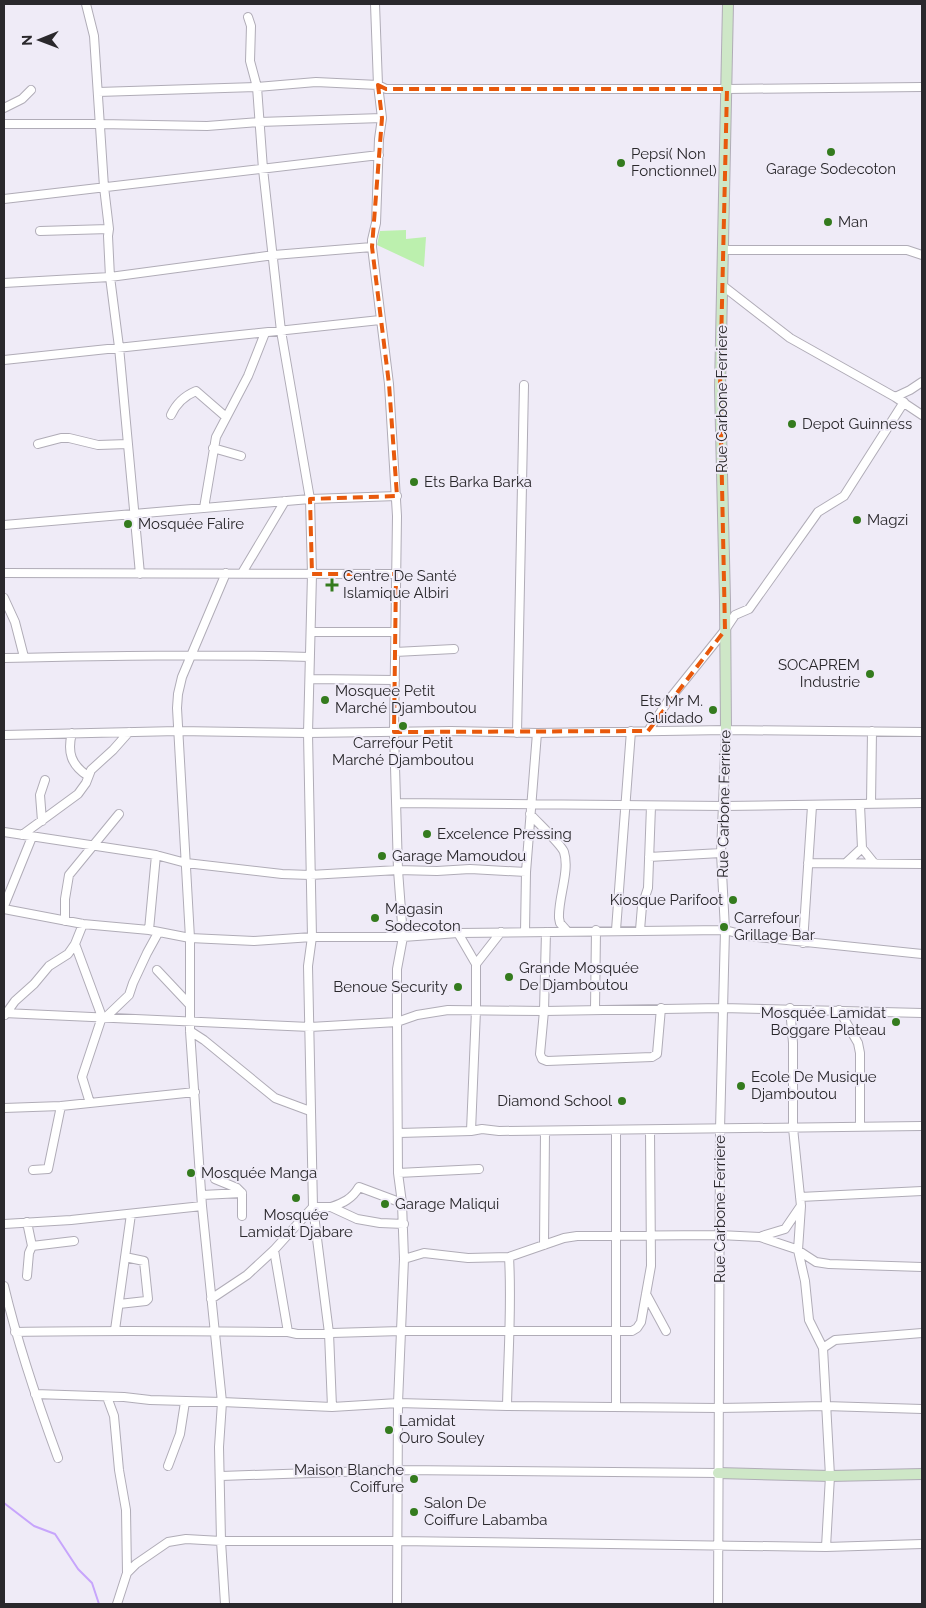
<svg xmlns="http://www.w3.org/2000/svg" width="926" height="1608" font-family="Raleway,sans-serif">
<rect width="100%" height="100%" fill="#efebf7"/>
<path fill="#bcf0ae" d="M406,230V239L426,237L424,267L377,245L380,231Z"/>
<g fill="none" stroke-linecap="round" stroke-linejoin="round">
<path stroke="#c7a5fc" stroke-width="2" d="M4,1503L34,1526L55,1534L78,1569L92,1583L99,1604"/>
<defs>
<path id="street" d="M86,4L94,36L104,187L109,229L108,236L110,277L119,347L140,574
M375,4L378,85L382,118L379,139L376,223L372,240V247L389,384L397,516L394,732L398,870L403,937L397,969V1022L398,1173L402,1203L404,1259L398,1403L397,1604
M248,17L251,26L250,61L257,87L263,169L281,331L310,499L312,574L308,733L312,937L308,966L313,1207L329,1333L332,1407
M98,92L257,87L316,82L378,85L386,89H727L922,87
M4,108L22,99L31,90
M4,124H100L207,126L259,122L382,118
M4,199L379,155
M40,231L109,229
M724,250H907L922,255
M4,283L110,277L274,255L372,247
M723,286L790,338L895,397L922,415
M4,360L380,320
M895,397L910,390L922,382
M171,415C176,404 184,396 196,391L226,417
M38,444L61,438H69L98,445L128,444
M213,448L241,456
M204,508L216,437L248,376L265,333
M4,525L310,499L397,496
M4,573L396,574
M242,573L285,501
M4,598L15,622L24,657
M311,632H395
M395,652L454,649
M4,658C106,656 208,654 310,657
M310,679L395,680
M648,731L668,701L725,630L735,615L749,609L818,512L844,496L904,402
M72,733C67,752 71,765 88,776
M517,733L524,385
M4,735L178,731L308,733L451,731L537,733L726,730L922,732
M396,803L724,806L922,803
M871,804L872,731
M860,805L862,848L874,863
M530,814C537,822 561,844 564,852C570,871 558,898 559,918L560,923L567,931
M42,821L40,795L45,780
M4,832L156,855L186,863L282,874L310,875L398,870L437,871L470,869L526,872
M22,835L78,794L86,783L91,770L113,750L129,732
M649,857L721,853
M847,862L862,848
M808,863L922,864
M4,906L32,837
M4,909L83,924L149,930L190,938L254,941L312,937H403L458,933L725,930L748,936L922,954
M65,921V899L69,875L119,814
M149,930L156,855
M616,930L631,731
M640,930L642,906L648,888L651,806
M525,932L526,872L537,733
M546,932L544,1011L540,1054L542,1059L547,1061L652,1057L657,1054L661,1008
M458,933L476,964V1010L471,1131
M803,943L812,806
M75,944L102,1017L82,1077L90,1103
M476,964L501,932
M157,970L189,1004
M790,1008L793,1043V1128L801,1206L798,1250L805,1281L809,1320L823,1348L830,1476L826,1547
M595,1009L596,930
M839,1010L858,1043L860,1053V1127
M4,1013L310,1027L397,1022L417,1015L448,1010L544,1011L722,1008L922,1013
M5,1015L15,1001L34,984L49,966L68,954L75,944L83,924
M106,1017L129,995L133,983L147,953L158,933
M190,1031L204,1040L275,1098L310,1111
M4,1108L61,1106L195,1092
M399,1133L471,1131L482,1129L499,1131L922,1126
M33,1170L48,1169L61,1106
M398,1173L479,1169
M215,1179L237,1188L242,1193
M202,1195L242,1193V1216
M800,1197L922,1191
M331,1207C343,1203 352,1199 359,1187L402,1203
M4,1224L71,1220L202,1206
M762,1236L785,1229L800,1207
M544,1245L545,1131
M32,1246L74,1241
M274,1250L288,1332
M404,1259L424,1253L468,1258L509,1257L564,1238L577,1236L719,1235L760,1237L796,1249L816,1262L829,1264L922,1267
M27,1276L29,1253L32,1246L27,1222
M4,1286C18,1345 37,1401 58,1458
M646,1294L666,1331
M211,1299L247,1275L274,1250L313,1207H331L357,1219L380,1223L404,1224
M119,1304L146,1301L148,1299L144,1261L125,1257
M115,1330L131,1214
M15,1332C106,1330 197,1331 288,1332L297,1334L401,1331H632L637,1328L641,1322L651,1266L650,1130
M823,1348L835,1340L922,1333
M35,1394L124,1397L150,1400L222,1402L332,1407L398,1403L507,1406L718,1408L825,1406L922,1409
M107,1397L114,1416L119,1470L126,1510L127,1573L117,1604
M507,1406C508,1356 512,1306 509,1257
M616,1407V1131
M168,1466L180,1434L185,1402
M221,1476L399,1470L718,1473
M127,1573L136,1564L168,1542L186,1539L221,1541H398L826,1547L922,1544
M225,1604L221,1541L219,1447L222,1402L202,1206L190,1031V938L177,708L178,694L182,677L226,573
M718,1604L720,1130L725,930L721,853L726,730"/>
<path id="secondary" d="M726,730L725,600L720,388L728,4
M718,1473L830,1476L922,1474"/>
</defs>
<use href="#street" stroke="#b0acb7" stroke-width="10"/>
<use href="#secondary" stroke="#b0acb7" stroke-width="12"/>
<use href="#street" stroke="#fff" stroke-width="8"/>
<use href="#secondary" stroke="#cee7c7" stroke-width="10"/>
</g>
<path fill="none" stroke="#e8590c" stroke-width="4" stroke-dasharray="10 6" stroke-linejoin="round" d="M378,85L386,89H727L720,388L725,630L648,731L394,732L396,574H312L310,499L397,496L389,384L372,247L382,118Z"/>
<g fill="#347b1e" stroke="#efebf7" stroke-width="2">
<circle cx="831" cy="152" r="5"/>
<circle cx="621" cy="163" r="5"/>
<circle cx="828" cy="222" r="5"/>
<circle cx="792" cy="424" r="5"/>
<circle cx="414" cy="482" r="5"/>
<circle cx="857" cy="520" r="5"/>
<circle cx="128" cy="524" r="5"/>
<path d="M329.5 577.5h5v5h5v5h-5v5h-5v-5h-5v-5h5z"/>
<circle cx="870" cy="674" r="5"/>
<circle cx="325" cy="700" r="5"/>
<circle cx="713" cy="710" r="5"/>
<circle cx="403" cy="726" r="5"/>
<circle cx="427" cy="834" r="5"/>
<circle cx="382" cy="856" r="5"/>
<circle cx="733" cy="900" r="5"/>
<circle cx="375" cy="918" r="5"/>
<circle cx="724" cy="927" r="5"/>
<circle cx="509" cy="977" r="5"/>
<circle cx="458" cy="987" r="5"/>
<circle cx="896" cy="1022" r="5"/>
<circle cx="741" cy="1086" r="5"/>
<circle cx="622" cy="1101" r="5"/>
<circle cx="191" cy="1173" r="5"/>
<circle cx="296" cy="1198" r="5"/>
<circle cx="385" cy="1204" r="5"/>
<circle cx="389" cy="1430" r="5"/>
<circle cx="414" cy="1479" r="5"/>
<circle cx="414" cy="1512" r="5"/>
</g>
<g text-anchor="middle" stroke-width="4" stroke-linejoin="round" paint-order="stroke">
<g font-size="15" fill="#2a282c" stroke="#efebf7" text-anchor="start">
<text x="631" y="159">Pepsi( Non<tspan x="631" dy="17">Fonctionnel)</tspan></text>
<text x="831" y="174" text-anchor="middle">Garage Sodecoton</text>
<text x="838" y="227">Man</text>
<text x="802" y="429">Depot Guinness</text>
<text x="424" y="487">Ets Barka Barka</text>
<text x="867" y="525">Magzi</text>
<text x="138" y="529">Mosquée Falire</text>
<text x="343" y="581">Centre De Santé<tspan x="343" dy="17">Islamique Albiri</tspan></text>
<text x="860" y="670" text-anchor="end">SOCAPREM<tspan x="860" dy="17">Industrie</tspan></text>
<text x="335" y="696">Mosquee Petit<tspan x="335" dy="17">Marché Djamboutou</tspan></text>
<text x="703" y="706" text-anchor="end">Ets Mr M.<tspan x="703" dy="17">Guidado</tspan></text>
<text x="403" y="748" text-anchor="middle">Carrefour Petit<tspan x="403" dy="17">Marché Djamboutou</tspan></text>
<text x="437" y="839">Excelence Pressing</text>
<text x="392" y="861">Garage Mamoudou</text>
<text x="723" y="905" text-anchor="end">Kiosque Parifoot</text>
<text x="385" y="914">Magasin<tspan x="385" dy="17">Sodecoton</tspan></text>
<text x="734" y="923">Carrefour<tspan x="734" dy="17">Grillage Bar</tspan></text>
<text x="519" y="973">Grande Mosquée<tspan x="519" dy="17">De Djamboutou</tspan></text>
<text x="448" y="992" text-anchor="end">Benoue Security</text>
<text x="886" y="1018" text-anchor="end">Mosquée Lamidat<tspan x="886" dy="17">Boggare Plateau</tspan></text>
<text x="751" y="1082">Ecole De Musique<tspan x="751" dy="17">Djamboutou</tspan></text>
<text x="612" y="1106" text-anchor="end">Diamond School</text>
<text x="201" y="1178">Mosquée Manga</text>
<text x="395" y="1209">Garage Maliqui</text>
<text x="296" y="1220" text-anchor="middle">Mosquée<tspan x="296" dy="17">Lamidat Djabare</tspan></text>
<text x="399" y="1426">Lamidat<tspan x="399" dy="17">Ouro Souley</tspan></text>
<text x="404" y="1475" text-anchor="end">Maison Blanche<tspan x="404" dy="17">Coiffure</tspan></text>
<text x="424" y="1508">Salon De<tspan x="424" dy="17">Coiffure Labamba</tspan></text>
</g>
<g font-size="15" fill="#2a282c" stroke="#efebf7">
<text transform="translate(722 399) rotate(-90)" y="5">Rue Carbone Ferriere</text>
<text transform="translate(724 804) rotate(-89)" y="5">Rue Carbone Ferriere</text>
<text transform="translate(720 1209) rotate(-90)" y="5">Rue Carbone Ferriere</text>
</g>
</g>
<rect width="926" height="1608" fill="none" stroke="#2a282c" stroke-width="10"/>
<g transform="translate(40 40) rotate(269)" stroke="#efebf7" stroke-width="4" paint-order="stroke">
<path d="M0-4L9 19L0 12L-9 19Z" fill="#2a282c"/>
<text y="-8" font-size="14" font-weight="bold" text-anchor="middle" fill="#2a282c">N</text>
</g>
</svg>
